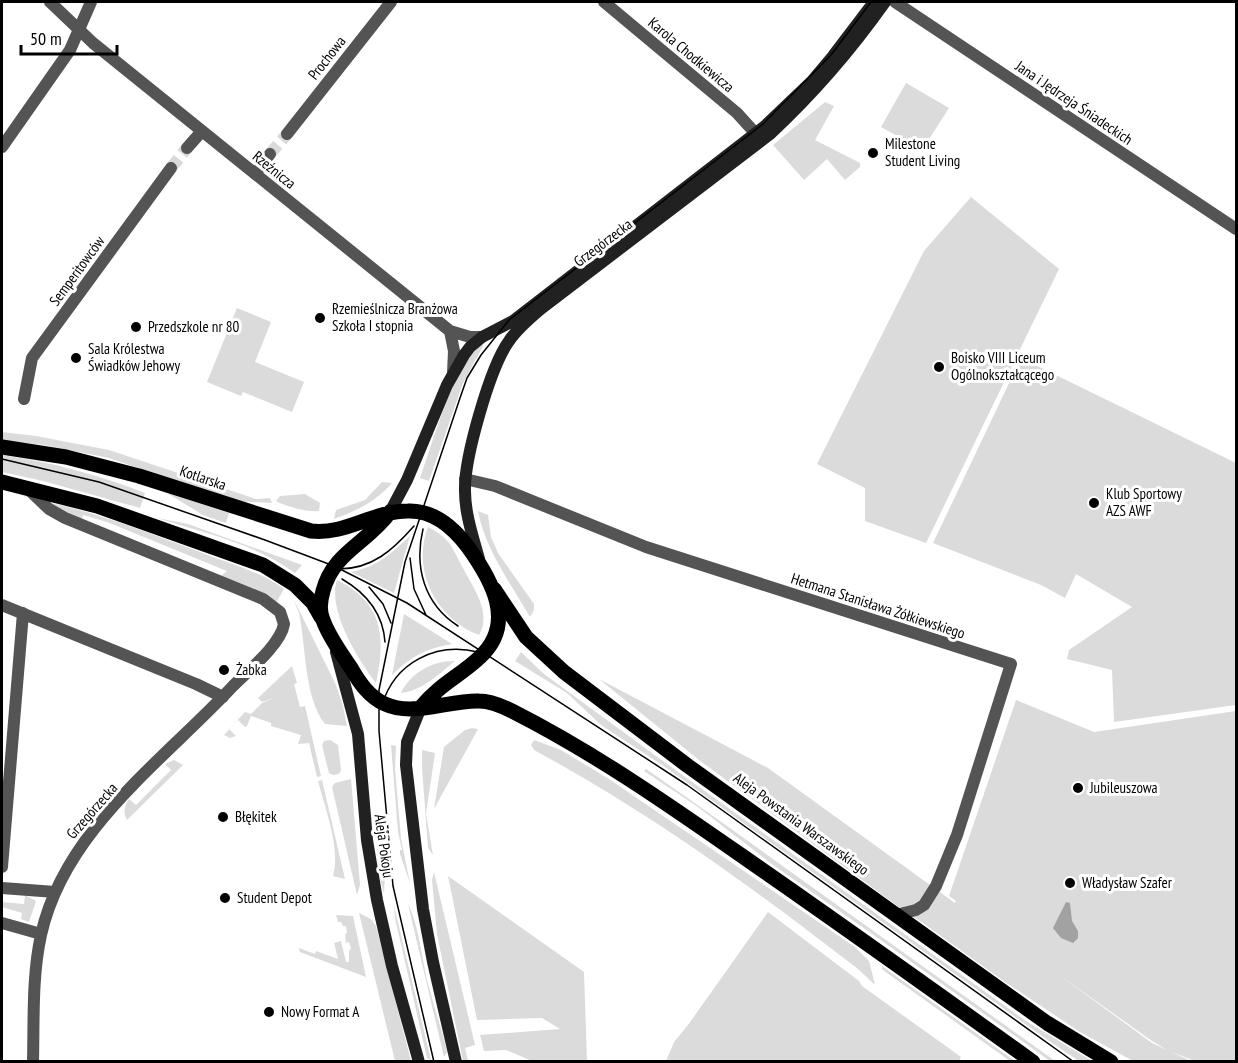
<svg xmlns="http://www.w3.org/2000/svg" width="1238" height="1063" font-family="'PT Sans Narrow',sans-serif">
<rect width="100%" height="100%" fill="#fff"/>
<path fill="#dbdbdb" d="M906,83L949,108L922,150L881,127Z
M825,102L834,106L815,140L860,163V167L845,180L827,159L804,180L773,145Z
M971,197L1059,269L926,543L865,521V488L817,464L924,251Z
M237,308L271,322L255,362L304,382L292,412L243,392L241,396L207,382Z
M482,343L483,346L463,383L429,481L420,478C434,439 452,370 482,343Z
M1021,358L1236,463V705L1114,722L1112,670L1067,659L1069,650L1132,607L1076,574L1065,598L1041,585L933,543Z
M2,432L36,436L109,450L256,499L270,498L272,503L234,501L109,458L44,445L2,440Z
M2,455C50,462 100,475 145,493L140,508L43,481L2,472Z
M382,482L392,483C377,501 356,511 334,519L336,510L365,500Z
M167,493L229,513L226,523L203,515Z
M305,494L320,503L319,511C309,513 285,506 276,501L280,496Z
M51,503C102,514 151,534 200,552C228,563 259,571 284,589L276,603L221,576L227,571L107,522L83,515L82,519L58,509Z
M478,511L488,515L491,537L498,553L534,604V610L530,617C511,584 485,549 478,511Z
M157,518L188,524L302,565L295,573C256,544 204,533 157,518Z
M428,527C436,531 445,537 450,544C455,552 459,561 464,570C474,589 492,613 479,635C437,619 411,571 428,527Z
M410,536L394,593L351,572C379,566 390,554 410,536Z
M337,580C383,603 386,636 376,683C358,660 327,609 337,580Z
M294,600L336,685L343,706L347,726L325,724C304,698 306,645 299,613C297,608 295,604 294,600Z
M404,614L452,644C425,649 412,656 392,675Z
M521,652L544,674L667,764L1026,1021L1092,1061H1079L1049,1041L665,767L601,725L567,693L515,661Z
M455,661C439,674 422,691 401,693C410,673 434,660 455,661Z
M292,666L297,683L294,684L300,707L305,706L321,776L317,777L309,743L298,744L301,735L271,726V723L251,716L247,726L245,727L238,720L229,729L236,736L230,738L224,735L245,712L251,714L262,703L274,698L262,702L258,698Z
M599,679L768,768L955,903L956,901L949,896L1016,700L1094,732L1236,711V1061H1195L1169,1051L1152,1041L1055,972L1152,1043L1191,1061H1133L1080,1032L1002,980L923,923L907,913L699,760Z
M472,728L478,729L434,809L444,747L465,730Z
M330,740L338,745L341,770L339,774L333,775L329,773L322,745L324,741Z
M534,740L561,750L609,779L855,947L869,961L875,985L858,969C755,889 649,812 534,750L531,745Z
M391,745L396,746L395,768L401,839L410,883L400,854V850H402L398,832Z
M422,750L435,753L426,814L433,855L428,848L422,768Z
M174,760L183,765L127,820C123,813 124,806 129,799L136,805L171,770L165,764Z
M646,769L699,806L1055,1061H1050L868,931L773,865L698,807L644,771Z
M351,779L360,885L357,895L332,787L335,783Z
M322,780L345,879L333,876C341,849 325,808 318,781Z
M385,834L386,853L384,894L380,879L376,835Z
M434,872L475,1045L465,1048L468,1061H463L437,934L432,880Z
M448,876L584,972L587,1061H532L506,1050L484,1051L480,1035L560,1029L542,1018L477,1020Z
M25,895L36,901L29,922L21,919L22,913L2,907V902L24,904Z
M408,904C419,926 422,959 428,984C434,1007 442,1029 447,1052L444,1057Z
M394,906L431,1060L427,1058L395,918Z
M768,912L859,981L862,986L961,1057L959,1061H666L674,1042L688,1025Z
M359,913L371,919L376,926L411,1061H395Z
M336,915L353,916L366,977L300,952L299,948L315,954L316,951L338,959L334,943L341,941L346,962H349V950L351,949L349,942L346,943L345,934L347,933L346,926H343L341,922H338Z
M882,966L1015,1061H1010L887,973L882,969Z"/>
<path fill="#a2a2a2" d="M1066,902L1070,903L1072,921L1078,931V938L1073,943L1061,938L1053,928Z"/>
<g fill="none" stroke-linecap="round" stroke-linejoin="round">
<path stroke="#d9d9d9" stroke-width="12" stroke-dasharray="12 6" stroke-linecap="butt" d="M270,154L287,134
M171,168L187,148"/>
<path stroke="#545454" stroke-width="12" d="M50,2L93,43L450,331L470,337H482
M604,2L737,113L756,134
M895,2L1236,229
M287,134L391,2
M2,147L70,50L91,2
M187,148L202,131
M255,174L270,154
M450,331L454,351L453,373
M24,399L32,358L171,168
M465,479L495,486L646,547L1011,664L957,835L936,886L924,905L916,910L896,915
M28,489L49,509L65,518L263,599L280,612L284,624C281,644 248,671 233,686C163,761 64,830 41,935C32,976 34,1019 33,1062
M2,605L196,684L223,697
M2,867L23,613
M2,888L55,892
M2,923L41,934"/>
<path stroke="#212121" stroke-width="12" d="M390,512L407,480L447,385L464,355L470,347L482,337L513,321L765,126L812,81L833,56L874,2
M479,559C473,537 465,514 465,491C464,459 490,367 509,341C518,328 530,318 542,308L770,134C813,94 851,50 885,2
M336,652L358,734L367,840L377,900L392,966L419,1062
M421,707L407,742L406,765L423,909L433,962L456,1062"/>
<path stroke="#000" stroke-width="15" d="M2,447L66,457L139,476L311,531C346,535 373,511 408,511C434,510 453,527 468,547C491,579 517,623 480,657C460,676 440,684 421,707
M2,482L97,506L263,565L295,585L313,603L321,617
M390,512C368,543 333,552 323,591C320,601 319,611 323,620C329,637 341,653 351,668C359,682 369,697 385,704C413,717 449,700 479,701C491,701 502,706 512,711C599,755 679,812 758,867C850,931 941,996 1033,1062
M494,589L526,637L564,672L688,766L1047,1023L1111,1062"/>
<path stroke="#000" stroke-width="1.5" d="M2,459L99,482L265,540L334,566L407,603L687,785L1074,1062
M423,529C414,567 424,604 458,626
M410,558L414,589L426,615
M339,569C372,569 393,550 414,526
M342,579C366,593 383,613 385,642
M369,587L383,604L391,623
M382,705C395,662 436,642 478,652
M434,1062L393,886L379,731V690L405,562L460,398L467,378L481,355L509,320L763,124L831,55L871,2"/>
</g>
<g fill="#000" stroke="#fff" stroke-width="2">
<circle cx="873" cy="153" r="6"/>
<circle cx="320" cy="318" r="6"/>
<circle cx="136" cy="327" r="6"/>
<circle cx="76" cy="358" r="6"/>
<circle cx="939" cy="367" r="6"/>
<circle cx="1094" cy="503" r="6"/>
<circle cx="224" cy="670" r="6"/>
<circle cx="1078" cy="788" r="6"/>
<circle cx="223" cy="817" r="6"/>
<circle cx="1070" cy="883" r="6"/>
<circle cx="225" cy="898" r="6"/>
<circle cx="269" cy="1012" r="6"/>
</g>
<g text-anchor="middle" stroke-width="6" stroke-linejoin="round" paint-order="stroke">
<g font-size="15" fill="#000" stroke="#fff">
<text transform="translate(691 55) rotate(40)" y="5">Karola Chodkiewicza</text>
<text transform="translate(327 58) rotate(-52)" y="5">Prochowa</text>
<text transform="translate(1074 103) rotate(34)" y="5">Jana i Jędrzeja Śniadeckich</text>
<text transform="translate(274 170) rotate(39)" y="5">Rzeźnicza</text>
<text transform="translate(603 243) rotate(-37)" y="5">Grzegórzecka</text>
<text transform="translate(77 271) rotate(-54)" y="5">Semperitowców</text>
<text transform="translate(203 478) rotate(19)" y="5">Kotlarska</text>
<text transform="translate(878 606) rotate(18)" y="5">Hetmana Stanisława Żółkiewskiego</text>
<text transform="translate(92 811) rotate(-49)" y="5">Grzegórzecka</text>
<text transform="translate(801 824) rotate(36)" y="5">Aleja Powstania Warszawskiego</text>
<text transform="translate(384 846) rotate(82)" y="5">Aleja Pokoju</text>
</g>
<g font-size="15" fill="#000" stroke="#fff" text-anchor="start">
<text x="885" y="149">Milestone<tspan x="885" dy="17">Student Living</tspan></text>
<text x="332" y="314">Rzemieślnicza Branżowa<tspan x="332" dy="17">Szkoła I stopnia</tspan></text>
<text x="148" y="332">Przedszkole nr 80</text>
<text x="88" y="354">Sala Królestwa<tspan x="88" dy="17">Świadków Jehowy</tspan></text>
<text x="951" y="363">Boisko VIII Liceum<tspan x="951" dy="17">Ogólnokształcącego</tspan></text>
<text x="1106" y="499">Klub Sportowy<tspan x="1106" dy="17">AZS AWF</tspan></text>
<text x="236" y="675">Żabka</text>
<text x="1090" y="793">Jubileuszowa</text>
<text x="235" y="822">Błękitek</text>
<text x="1082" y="888">Władysław Szafer</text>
<text x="237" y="903">Student Depot</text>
<text x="281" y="1017">Nowy Format A</text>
</g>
</g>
<rect width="1238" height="1063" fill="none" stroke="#000000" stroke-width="6"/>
<path d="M21 45v9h96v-9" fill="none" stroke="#000000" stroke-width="3"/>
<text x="30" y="45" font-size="18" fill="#000000" stroke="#ffffff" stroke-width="4.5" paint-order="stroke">50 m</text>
</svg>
